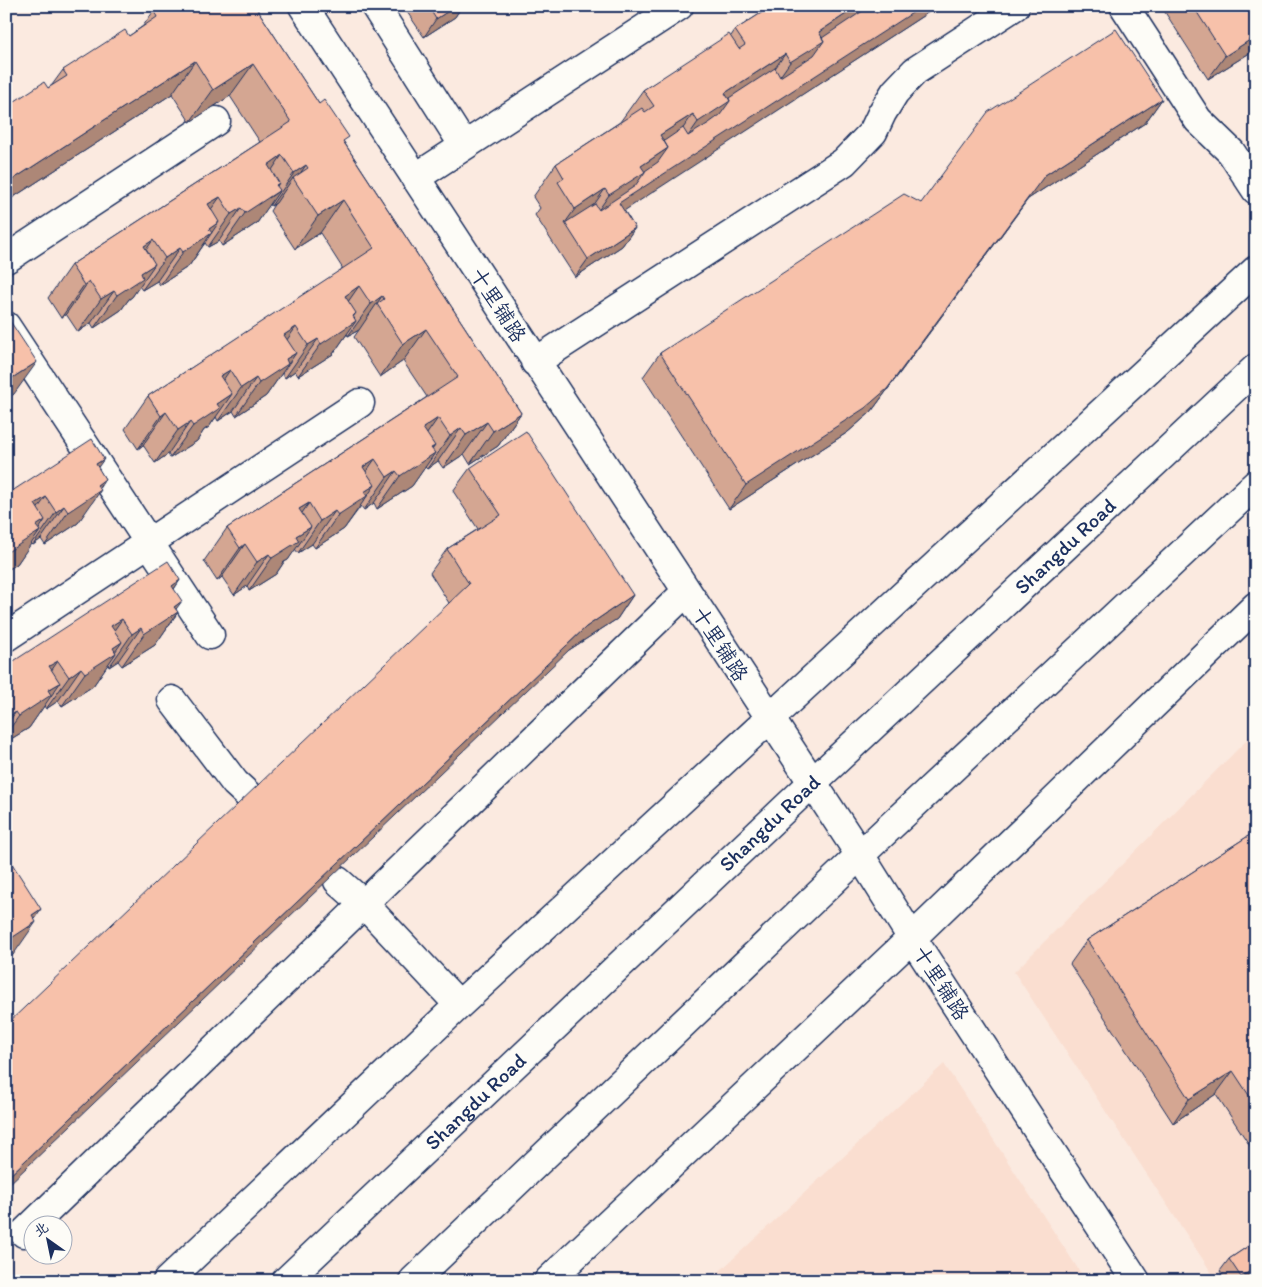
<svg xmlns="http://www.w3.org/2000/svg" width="1262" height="1287" font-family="Itim,'LXGW WenKai TC',sans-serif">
<rect width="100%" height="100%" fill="#fbeae0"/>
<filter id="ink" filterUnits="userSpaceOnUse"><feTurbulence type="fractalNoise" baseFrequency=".02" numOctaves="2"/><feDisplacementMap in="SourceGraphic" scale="10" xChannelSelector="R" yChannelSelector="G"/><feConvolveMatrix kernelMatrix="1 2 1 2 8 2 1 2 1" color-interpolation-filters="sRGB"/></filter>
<g filter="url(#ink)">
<path fill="#faded0" d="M1256,731V1281H1217L1014,972Z
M944,1064L1086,1281H709Z"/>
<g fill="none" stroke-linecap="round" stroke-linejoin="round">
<defs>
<path id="minor" d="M303,6L860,855L912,938L1136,1281
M375,6L464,146
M1124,6L1198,120L1231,152L1256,190
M415,178L679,6
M6,259L216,121
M6,326L210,635
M535,362L844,162L873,132L882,113L895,92L915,71L1015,6
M6,637L360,403
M172,700L235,783L247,794
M338,881L364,904L459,1005
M24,1233L686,592
M167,1281L459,1005L1256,270
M548,1281L912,938L1256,606"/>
<g id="major">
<path id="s1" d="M286,1281L812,783L1256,368"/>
<path d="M413,1281L860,855L1256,484"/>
</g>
</defs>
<use href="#minor" stroke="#1b2f5e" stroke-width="31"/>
<use href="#major" stroke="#1b2f5e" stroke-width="31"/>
<use href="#minor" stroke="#fdfcf7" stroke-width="28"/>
<use href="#major" stroke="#fdfcf7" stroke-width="28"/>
</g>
<path fill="#d4a692" stroke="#1b2f5e" d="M150,6H255L521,413L498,446L470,464L464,454L443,468L438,461L427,469L425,467L412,486L377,509L374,503L364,510L361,506L344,529L315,548L312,544L298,553L295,549L288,560L284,562L276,574L249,591L247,586L234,595L222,577L217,581L204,561L227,528L427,397L403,361L380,377L354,337L359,330L348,336L347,334L333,354L298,376L295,371L285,378L282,373L266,396L236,416L233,411L218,421L216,417L209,427L204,430L197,441L170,458L168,454L155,463L143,445L138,449L125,429L148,396L343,269L320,233L295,249L270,211L275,203L271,206L270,204L257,223L222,246L219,241L208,247L205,243L189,266L160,285L157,281L142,290L139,286L132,297L129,299L121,310L94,328L91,323L78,332L66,314L61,318L48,298L71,265L260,142L230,96L190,122L172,94L6,202V107L48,88L52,85L63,70L129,36L143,26L153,12Z
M403,6H462L455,17L424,37Z
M772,6H938L624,210L635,228L622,246L575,277L535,215L540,208L533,197L556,164L620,122L643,90L731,36L735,30Z
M1161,6H1256V49L1208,79Z
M1162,99L1145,123L1028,199L871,412L848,432L729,509L643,377L660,353L921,203Z
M6,320L14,394L6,399Z
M98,468L105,479L78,523L45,545L41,539L33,545L31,543L17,564L6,571V495Z
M470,468L633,595L617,619L569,650L449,603L430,573L447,549L478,529L453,491Z
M180,580L174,589L176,610L178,612L155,645L122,666L118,661L109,667L108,664L93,686L62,706L58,701L46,709L44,706L29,728L6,742V666Z
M1256,831V1155L1216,1094L1173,1123L1070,964L1087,940Z
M1256,1241V1274L1246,1281H1226L1220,1271L1229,1259Z"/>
<path fill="#ad8777" stroke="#1b2f5e" d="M456,6H462L455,17L424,37L436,19Z
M858,6H871L801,73L767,95L790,62L819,32Z
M881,6H900L863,32Z
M923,6H938L607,222L586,228L609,195L641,166L668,148Z
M1256,36V49L1208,79L1225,56Z
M785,54L762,87L675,155L698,122L725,93Z
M195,61L172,94L6,202V184Z
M253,64L230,96L190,122L213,90Z
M1162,99L1145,123L1028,199L871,412L848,432L729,509L746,485L1045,175Z
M693,114L670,147L655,156L660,135Z
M282,155L260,188L268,165Z
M306,165L295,181L293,178L276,203L271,206L294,173Z
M279,183L269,198L280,190L257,223L222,246L245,213Z
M605,189L582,222L565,223L575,209Z
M220,197L197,229L208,204Z
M343,200L320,233L295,249L318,216Z
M241,208L219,241L208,247L231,214Z
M219,222L189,266L160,285L183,252L209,229Z
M635,228L622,246L575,277L588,259Z
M153,240L130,273L144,246Z
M180,248L157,281L142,290L165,258Z
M155,264L132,297L129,299L121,310L94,328L117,295L141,273Z
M89,281L66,314L61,318L84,285Z
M359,286L336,319L345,296Z
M114,291L91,323L78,332L101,299Z
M382,296L359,330L348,336L371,304Z
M356,313L346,327L356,321L333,354L298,376L321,344Z
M296,327L273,360L284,335Z
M426,329L403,361L380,377L403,344Z
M318,339L295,371L285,378L308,345Z
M296,353L266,396L236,416L259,383L286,359Z
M37,362L14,394L6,399V384L9,380Z
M230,370L207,403L220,376Z
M256,378L233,411L218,421L241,388Z
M232,394L209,427L204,430L197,441L170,458L193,426L217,404Z
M166,412L143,445L138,449L161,416Z
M521,413L498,446L470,464L493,431Z
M438,418L415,451L423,428Z
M190,422L168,454L155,463L178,430Z
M487,422L464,454L443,468L466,435Z
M461,428L438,461L427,469L450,436Z
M435,446L425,459L435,453L412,486L377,509L400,476Z
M104,459L81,491L96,464Z
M375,459L352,492L363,467Z
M396,471L374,503L364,510L387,477Z
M105,479L95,494L101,490L78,523L45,545L68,512L97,485Z
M375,485L344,529L315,548L338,515L364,492Z
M46,497L23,529L35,504Z
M309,503L286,536L299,509Z
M64,506L41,539L33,545L56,512Z
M335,511L312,544L298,553L320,521Z
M45,520L36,534L40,531L17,564L6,571V554L9,551L36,526Z
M311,527L288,560L284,562L276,574L249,591L272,558L296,536Z
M245,544L222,577L217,581L240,548Z
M269,554L247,586L234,595L257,562Z
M180,580L158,613L172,586Z
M633,595L617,619L569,650L6,1187V1179L586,627Z
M182,601L171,616L178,612L155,645L122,666L144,634L174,607Z
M122,619L99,652L111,626Z
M141,628L118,661L109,667L132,634Z
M122,642L113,655L116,653L93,686L62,706L85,673L113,648Z
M58,661L35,694L49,666Z
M81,668L58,701L46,709L69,677Z
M60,683L29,728L6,742V734L19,716L48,690Z
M16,712L6,725V718Z
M41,909L28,928L36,922L13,955L6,960V943L32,915Z
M1233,1071L1216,1094L1173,1123L1189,1099Z
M1256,1267V1274L1246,1281H1238L1241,1277Z"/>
<path fill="#f7c1aa" stroke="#1b2f5e" d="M162,6H255L319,104L324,100L349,137L343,141L521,413L493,431L487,422L466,435L461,428L450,436L438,418L423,428L435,446L431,448L435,453L400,476L396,471L387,477L375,459L363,467L375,485L364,492L367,496L338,515L335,511L320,521L309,503L299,509L311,527L296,536L299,541L272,558L269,554L257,562L245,544L240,548L227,528L458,377L426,329L403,344L377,304L384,299L382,296L371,304L359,286L345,296L356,313L353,316L356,321L321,344L318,339L308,345L296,327L284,335L296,353L286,359L288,364L259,383L256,378L241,388L230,370L220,376L232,394L217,404L220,408L193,426L190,422L178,430L166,412L161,416L148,396L374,248L343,200L318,216L293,178L308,168L306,165L294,173L282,155L268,165L279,183L276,185L280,190L245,213L241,208L231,214L220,197L208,204L219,222L209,229L212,233L183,252L180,248L165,258L153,240L144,246L155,264L141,273L143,278L117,295L114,291L101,299L89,281L84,285L71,265L291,122L253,64L213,90L195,61L6,184V107L44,82L48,88L67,76L63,70L125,30L129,36L157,17L154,11Z
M428,6H456L436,19Z
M772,6H858L819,32L824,41L790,62L785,54L725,93L730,101L698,122L693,114L660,135L668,148L641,166L645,172L609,195L605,189L575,209L558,182L564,178L556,164L642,108L645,112L654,106L643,90L729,34L739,49L745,45L735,30Z
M870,6H872L876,13L887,6H923L619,203L635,228L588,259L565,223L595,204L599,210L635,186L645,172V171L658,162L668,148L664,141L683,128L688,136L709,123L720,115L730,101L729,98L775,68L780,77L814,55L824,41L822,38Z
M1193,6H1256V36L1225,56Z
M1116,29L1162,99L1045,175L887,389L865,408L746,485L660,353L904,194L921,203L988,112Z
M8,318L37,362L9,380L6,376V320Z
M526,431L633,595L586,627L6,1179V1025L469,584L447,549L501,515L470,468Z
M92,439L104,459L96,464L105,479L97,485L101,490L68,512L64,506L56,512L46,497L35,504L45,520L36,526L40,531L9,551L6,548V495Z
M168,561L180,580L172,586L182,601L174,607L178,612L144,634L141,628L132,634L122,619L111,626L122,642L113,648L116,653L85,673L81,668L69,677L58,661L49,666L60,683L48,690L51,695L19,716L16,712L6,718V666Z
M1256,831V1106L1233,1071L1189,1099L1087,940Z
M11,862L41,909L32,915L36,922L7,941L6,940V865Z
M1256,1241V1267L1241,1277L1229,1259Z"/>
</g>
<g text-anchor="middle" stroke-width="4" stroke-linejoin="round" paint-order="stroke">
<g font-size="21" fill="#1b2f5e" stroke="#fdfcf7">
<text transform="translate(498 305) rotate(57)" y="7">十里铺路</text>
<text dy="7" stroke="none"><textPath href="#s1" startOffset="1071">Shangdu Road</textPath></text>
<text transform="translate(720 644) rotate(57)" y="7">十里铺路</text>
<text dy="7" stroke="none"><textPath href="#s1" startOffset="666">Shangdu Road</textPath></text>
<text transform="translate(941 983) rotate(57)" y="7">十里铺路</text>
<text dy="7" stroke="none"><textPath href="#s1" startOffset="261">Shangdu Road</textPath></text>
</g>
</g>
<rect width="1262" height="1287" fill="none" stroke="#fdfcf7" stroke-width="25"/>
<rect x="12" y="12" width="1237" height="1262" fill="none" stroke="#1b2f5e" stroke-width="2" filter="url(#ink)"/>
<g transform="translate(48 1240) rotate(327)"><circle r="24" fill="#fdfcf7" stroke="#a3aaba"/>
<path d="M0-4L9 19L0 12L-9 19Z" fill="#1b2f5e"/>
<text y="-8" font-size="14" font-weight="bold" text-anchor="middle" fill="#1b2f5e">北</text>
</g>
</svg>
